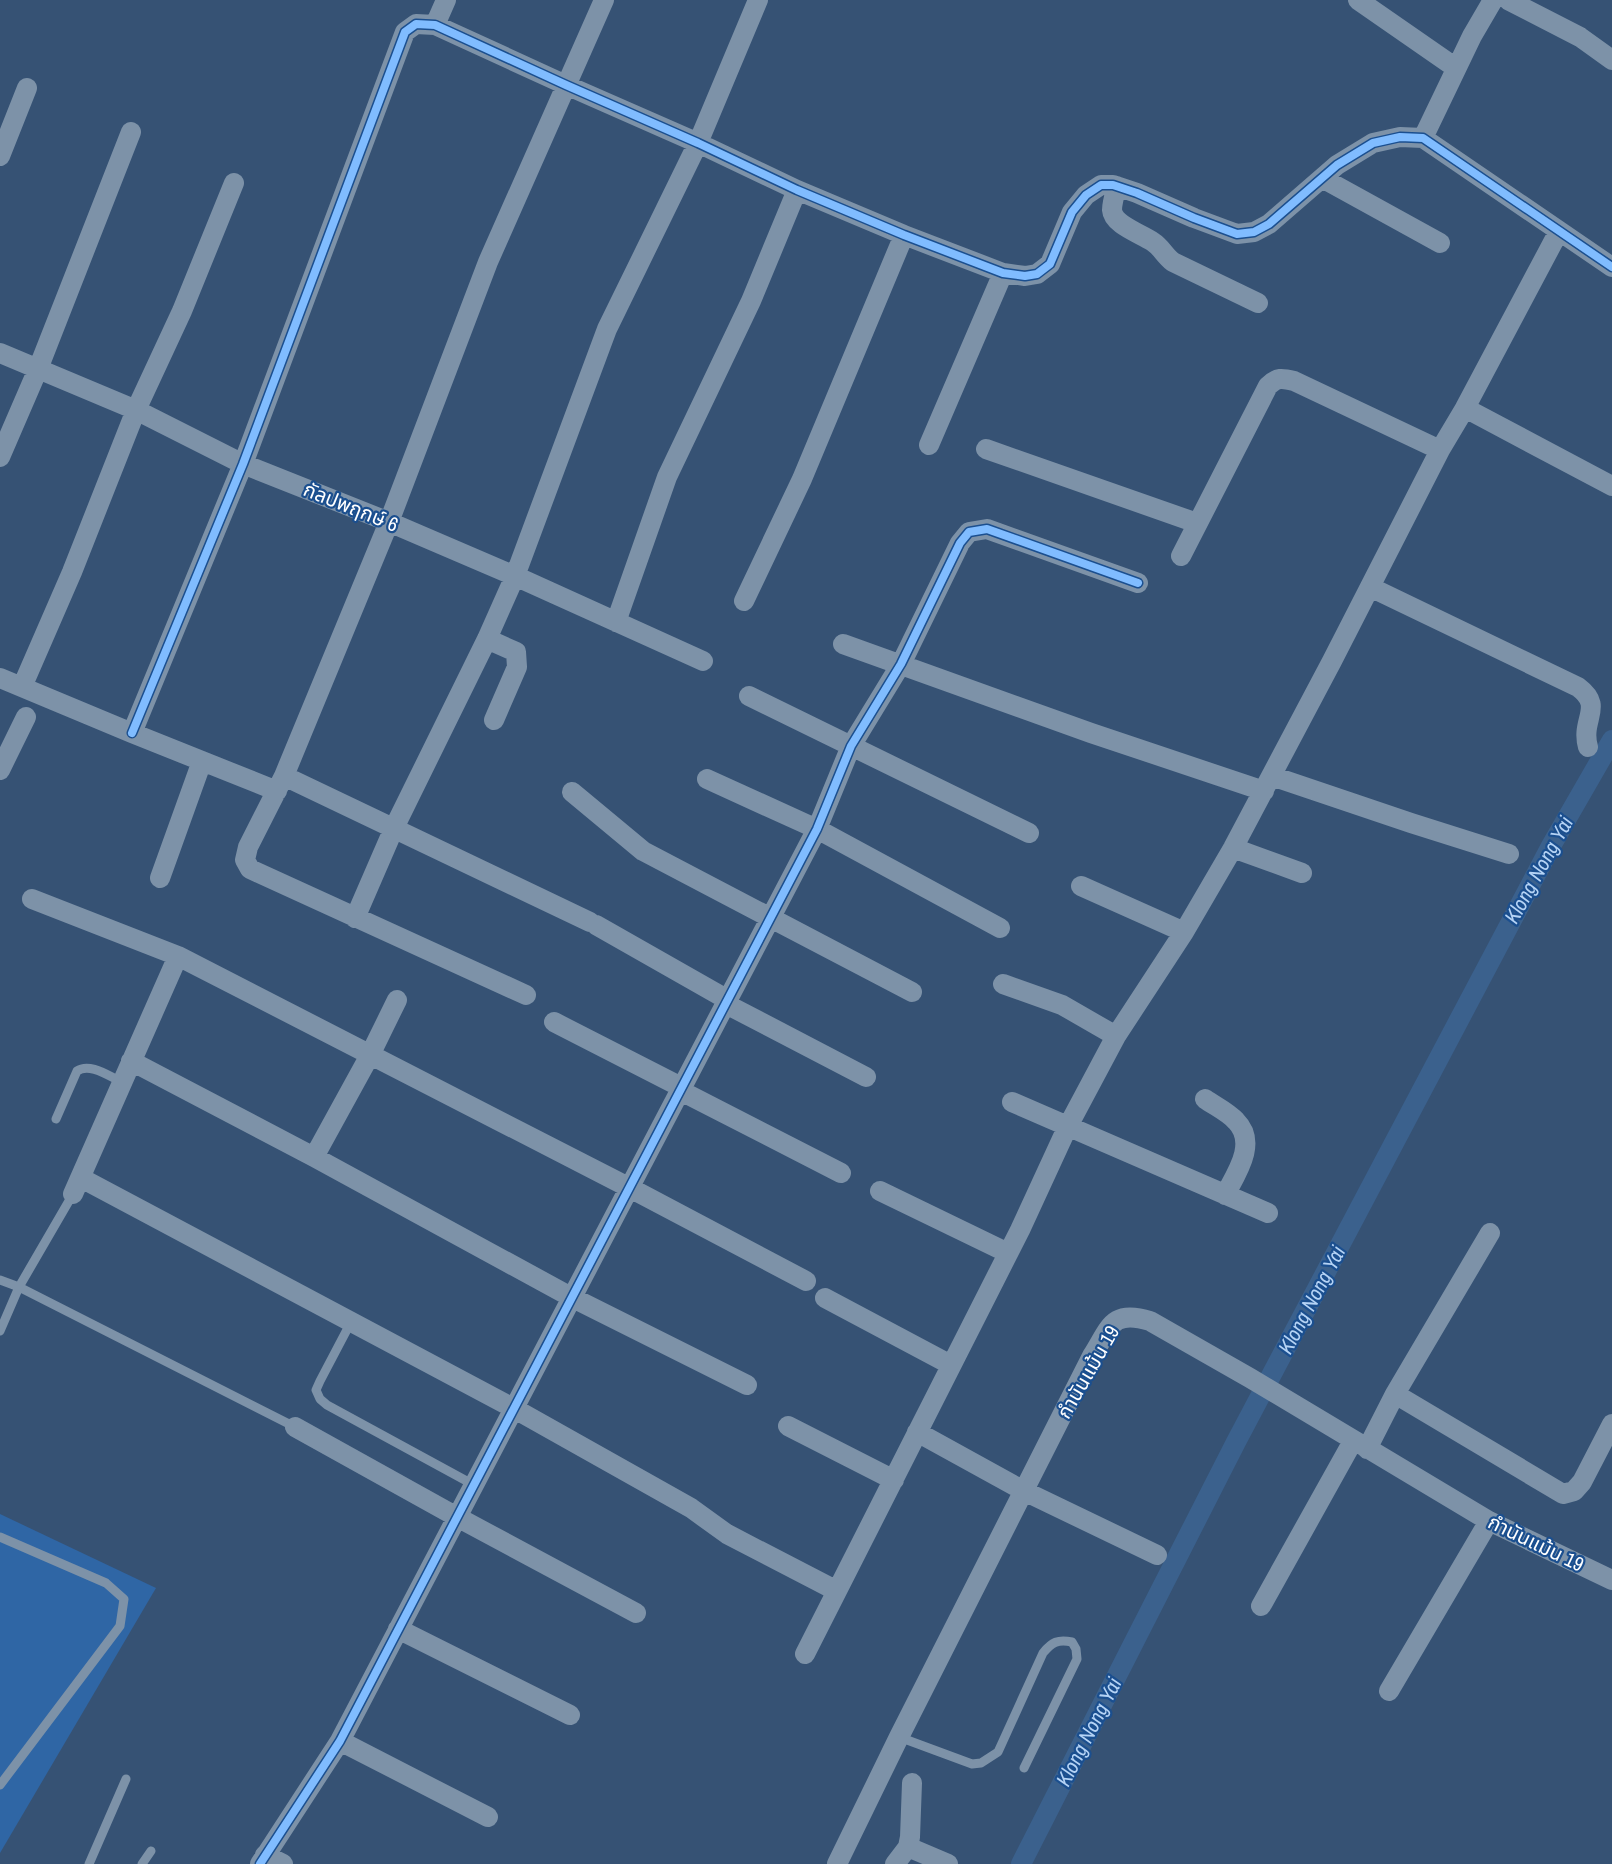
<svg xmlns="http://www.w3.org/2000/svg" width="1612" height="1864" font-family="'Archivo Narrow','Noto Sans Thai',sans-serif">
<rect width="100%" height="100%" fill="#365274"/>
<path fill="#2f66a5" d="M0,1514L156,1588L0,1853Z"/>
<g fill="none" stroke-linecap="round" stroke-linejoin="round">
<path stroke="#3b618d" stroke-width="20" d="M1021,1864L1236,1442L1551,846L1612,740"/>
<path stroke="#7d92a8" stroke-width="9" d="M56,1119L77,1071C90,1062 110,1077 122,1082
M0,1280L19,1287L295,1427
M351,1322L320,1381L316,1390L320,1399L327,1405L474,1485
M0,1331L19,1287L73,1194
M0,1537L106,1583L124,1599L120,1626L0,1785
M899,1737L972,1764L981,1763L998,1752L1043,1653C1052,1642 1058,1639 1072,1642L1076,1649L1077,1659L1024,1768
M89,1864L126,1779
M142,1864L151,1851"/>
<path stroke="#7d92a8" stroke-width="20" d="M1358,0L1456,68
M1508,0L1580,37L1612,60
M435,25L446,0
M1423,138L1472,36L1493,0
M0,156L27,88
M1322,178L1440,243
M1117,186C1115,193 1112,203 1112,210C1113,225 1142,234 1153,242C1161,247 1165,256 1173,262L1258,303
M0,353L136,410L243,464L389,522L515,576L703,661
M1465,408L1612,486
M929,445L1003,273
M986,449L1197,523
M0,457L38,369L131,132
M1181,556L1268,386C1277,377 1282,378 1294,381L1440,450
M1370,587L1578,687C1605,707 1580,719 1588,747
M744,601L802,479L904,235
M616,622L667,477L751,301L797,190
M487,639L516,652L517,667L494,720
M843,644L1091,733L1264,791
M0,678L132,733L277,791
M22,687L72,572L136,410L182,311L234,183
M749,696L1029,833
M132,733L243,464L405,32L416,24L435,25L566,85L698,143L797,190L904,235L1003,273L1025,276L1037,274L1050,264L1072,212L1086,195L1101,185H1113L1137,193L1194,218L1237,234L1254,232L1269,224L1337,165L1373,143L1400,137L1423,138L1612,267
M0,770L26,717
M284,776L590,922
M1272,776L1411,823L1509,854
M707,779L817,829L1000,928
M572,792L643,851L912,992
M1233,848L1302,873
M160,878L202,761
M1081,886L1184,932
M32,899L178,956L630,1188L806,1281
M355,918L394,828L487,639L515,576L607,329L698,143L758,0
M596,925L728,1000
M1003,984L1062,1005L1116,1036
M526,995L250,869L245,860L248,847L284,776L389,522L488,262L604,0
M726,1004L866,1077
M554,1022L683,1088
M131,1061L314,1157L571,1297L747,1385
M681,1091L841,1173
M1205,1099C1215,1106 1228,1112 1236,1121C1258,1143 1236,1174 1225,1195
M1012,1102L1268,1213
M314,1157L370,1055L397,1000
M81,1178L513,1408L691,1508L727,1534L837,1591
M880,1191L1008,1253
M73,1194L178,956
M825,1298L951,1365
M1395,1394L1563,1494L1574,1491L1582,1482L1612,1424
M788,1426L894,1480
M295,1427L457,1517L636,1613
M917,1432L1024,1491L1157,1555
M1367,1449L1395,1394L1490,1233
M1261,1606L1353,1441
M398,1629L570,1715
M805,1654L1020,1230L1067,1128L1116,1036L1184,932L1233,848L1332,661L1440,450L1465,408L1559,231
M1389,1691L1489,1521
M340,1741L488,1817
M908,1847L948,1864
M265,1855L283,1864
M260,1864L340,1741L817,829L851,746L901,664L960,543L969,532L987,529L1138,583
M837,1864L899,1737L1092,1356C1110,1328 1111,1309 1150,1321L1250,1378L1489,1521L1612,1580
M895,1864L908,1847L910,1837L912,1783"/>
<defs>
<path id="cycleway" d="M132,733L243,464L405,32L416,24L435,25L566,85L698,143L797,190L904,235L1003,273L1025,276L1037,274L1050,264L1072,212L1086,195L1101,185H1113L1137,193L1194,218L1237,234L1254,232L1269,224L1337,165L1373,143L1400,137L1423,138L1612,267
M260,1864L340,1741L817,829L851,746L901,664L960,543L969,532L987,529L1138,583"/>
</defs>
<use href="#cycleway" stroke="#1b4f8f" stroke-width="11"/>
<use href="#cycleway" stroke="#80bcff" stroke-width="8"/>
</g>
<g text-anchor="middle" stroke-width="4.5" stroke-linejoin="round" paint-order="stroke">
<g font-size="20" fill="#fff" stroke="#1b4f8f">
<text transform="translate(351 507) rotate(22)" y="7">กัลปพฤกษ์ 6</text>
<text transform="translate(1088 1372) rotate(-60)" y="7">กำนันแม้น 19</text>
<text transform="translate(1536 1543) rotate(26)" y="7">กำนันแม้น 19</text>
</g>
<g font-size="21" font-style="italic" fill="#b5d3f5" stroke="#1b4f8f">
<text transform="translate(1539 870) rotate(-61)" y="7">Klong Nong Yai</text>
<text transform="translate(1312 1300) rotate(-62)" y="7">Klong Nong Yai</text>
<text transform="translate(1089 1732) rotate(-63)" y="7">Klong Nong Yai</text>
</g>
</g>
</svg>
